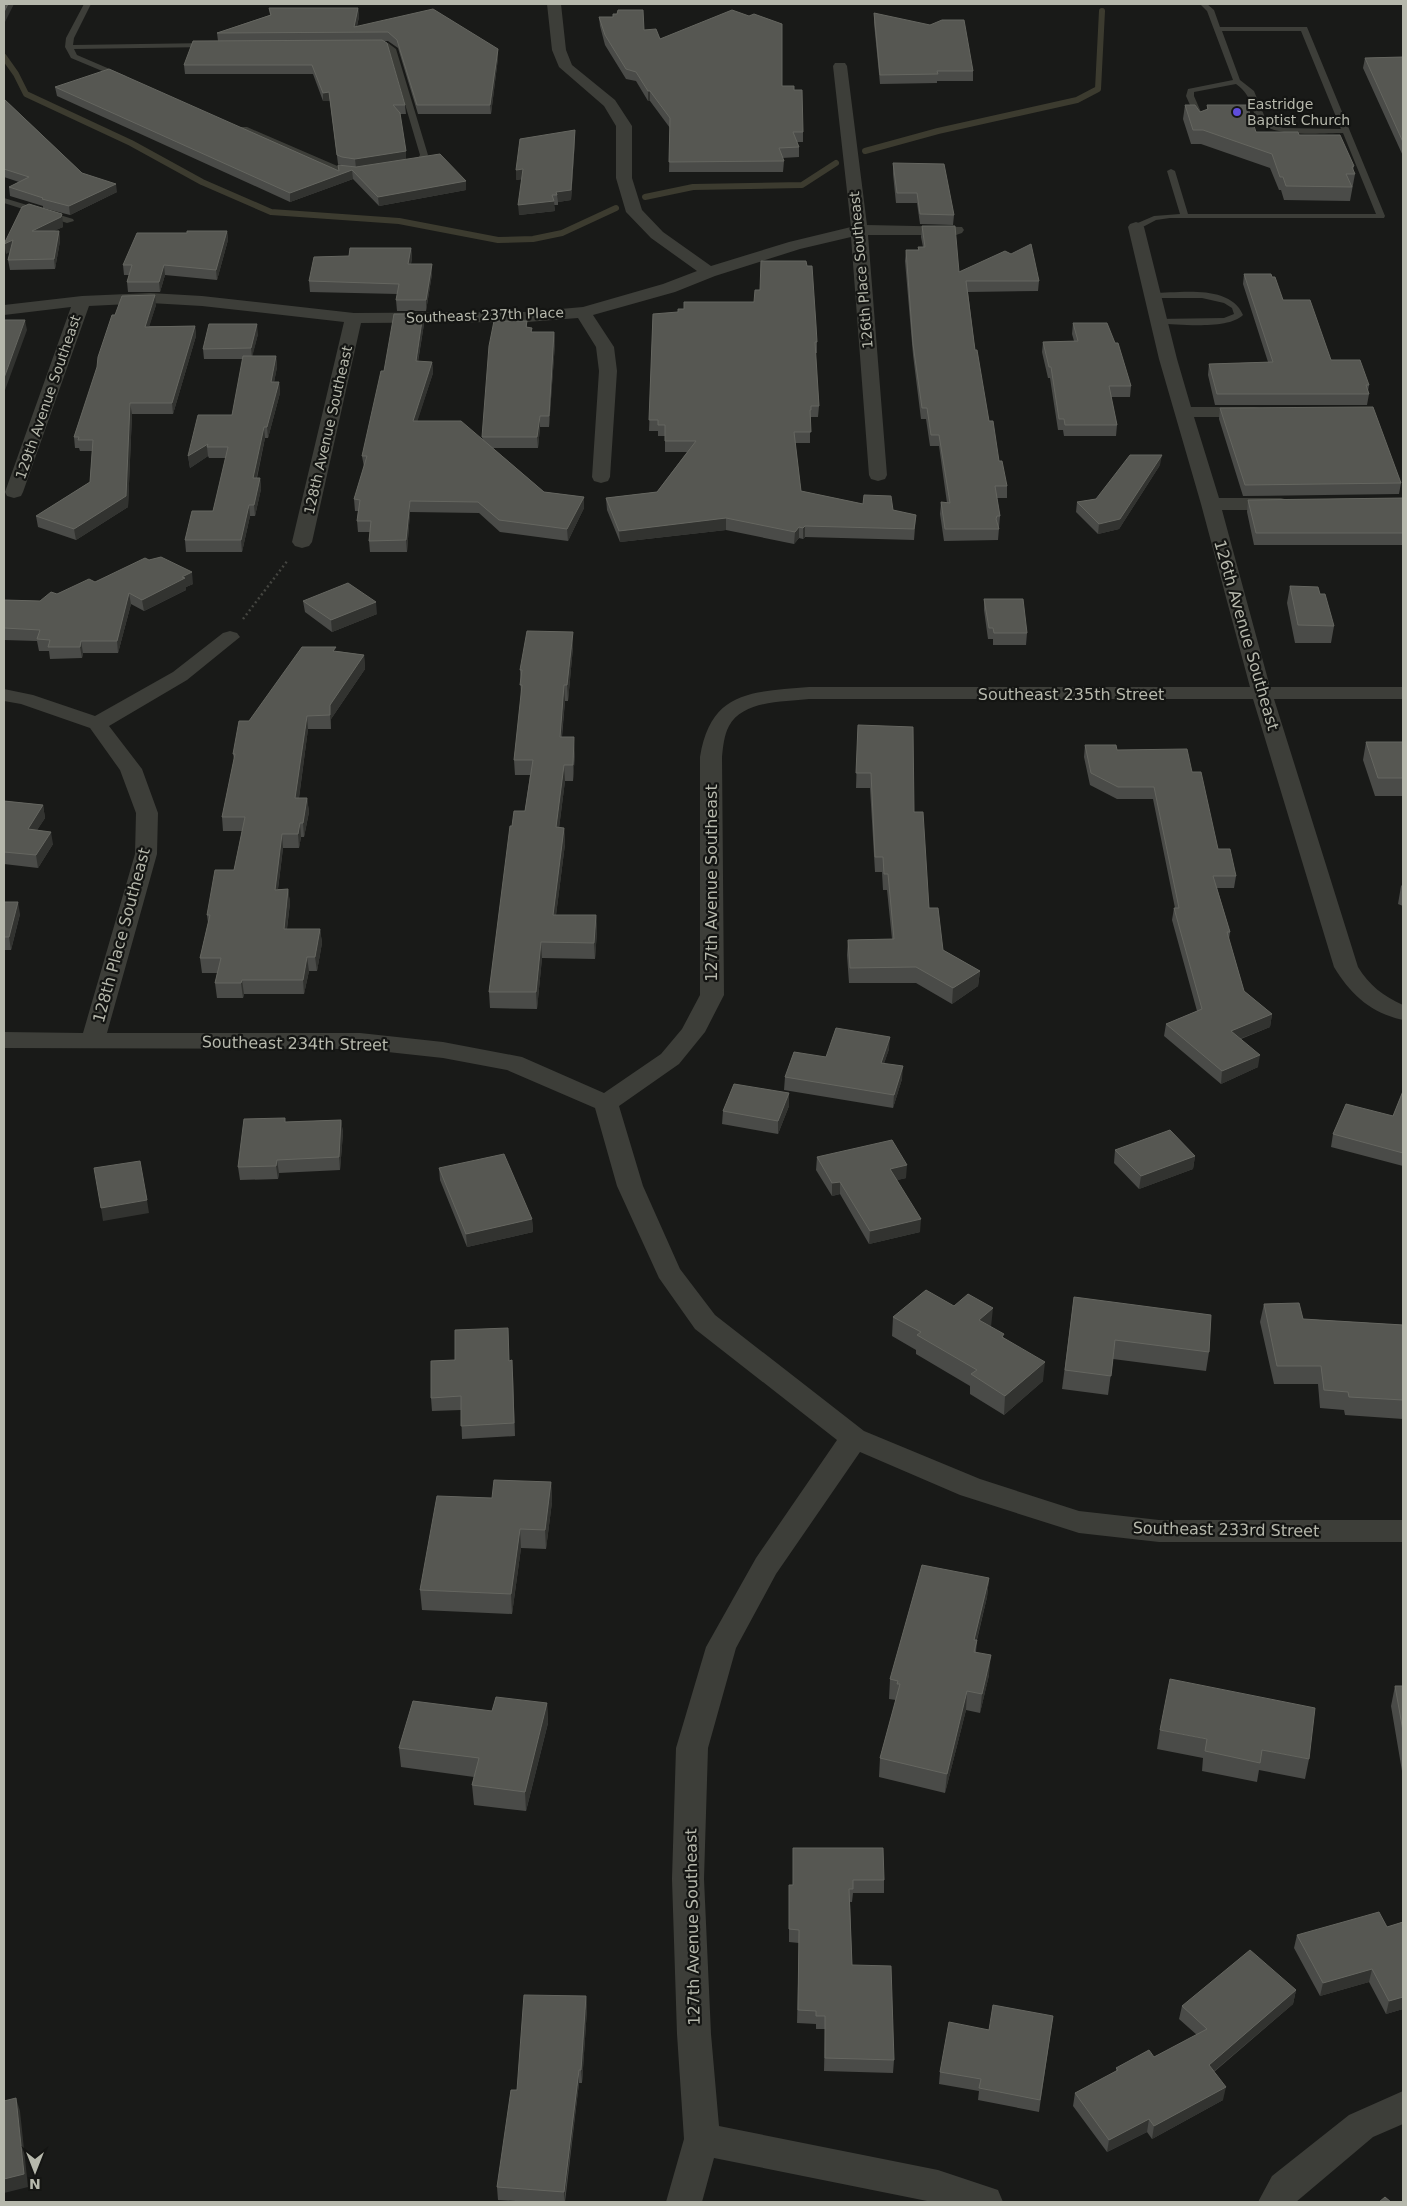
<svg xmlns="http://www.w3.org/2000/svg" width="1407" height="2206" font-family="'DejaVu Sans',sans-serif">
<rect width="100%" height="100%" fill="#191a18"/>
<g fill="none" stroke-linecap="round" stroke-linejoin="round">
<path stroke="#3c3b2f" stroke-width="6" d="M4,57L16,74L26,94L131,143L202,182L271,212L399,221L498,240L533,239L562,233L616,208
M865,151L938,131L1077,100L1098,89L1102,11
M645,197L693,187L802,185L836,163"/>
<path stroke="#444540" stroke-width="2.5" stroke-dasharray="2 3" stroke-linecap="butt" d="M243,619L288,560"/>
<path fill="#3d3e39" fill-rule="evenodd" d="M84,4H91L74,38L73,45L209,43L213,45L209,47L74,49L77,55L126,76L119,78L71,58L65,47L66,38Z
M1200,4H1207L1214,10L1220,27H1307L1385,216L1384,218H1170L1156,220L1139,229H1133V225L1154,216L1180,214L1167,171L1171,169L1175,171L1188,214H1376L1343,133C1323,133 1274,138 1260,122C1248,108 1255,98 1236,84L1194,92V96L1204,119L1197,121L1186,96L1188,89L1233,80L1207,11ZM1222,31H1301L1341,129L1283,128L1266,120L1254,91L1240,80Z
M369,42L388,43L396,49L428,155L422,164L409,165L405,163L417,160L420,155L389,50L383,47L369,46Z
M241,127H247L342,168L359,172C346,181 259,138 241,131Z
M4,198L73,219L74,221L67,223L4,203Z
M1153,293C1180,293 1230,284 1243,315C1228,330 1180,324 1159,324L1156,323V319L1224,318L1234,314L1232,308L1224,303L1202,298H1150L1149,296Z"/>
<path fill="#3d3e39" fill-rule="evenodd" d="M547,4H561L566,50L572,65L615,100L632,126V178L642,210L663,232L711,266L789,242L851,227L833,66L835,63H845L847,66L867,225L962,227L964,230L962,233L956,235H868L887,475L885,479L878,481L871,479L869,475L851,237L800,249L715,276L675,292L593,315L614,347L617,371L610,477L608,481L601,483L594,481L592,477L599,371L596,347L578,318L527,322L361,323L312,542L309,546L302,548L295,546L292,542L344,322L202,306L150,303L89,306L23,492L21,496L14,498L7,496L5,492L71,307L4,315V305L82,296L150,293L202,296L354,313L527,312L583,307L663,284L697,271L651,238L626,212L616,178V126L604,106L559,67L552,50Z
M1136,222L1142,224L1144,227L1177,359L1191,407H1254L1260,408L1263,412L1260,416L1254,417H1194L1219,498H1281L1288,500L1291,504L1288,508L1281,510H1222L1270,687H1403V699H1274L1358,967C1369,985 1383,996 1403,1005V1020C1371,1013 1351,995 1334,967L1253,699H809C784,702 743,700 729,726C724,735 723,747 722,757L724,995L705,1032L679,1064L619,1106L643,1186L680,1269L715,1315L864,1431L980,1479L1079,1511L1159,1520H1403V1542H1159L1079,1533L960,1495L860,1452L776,1574L736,1648L708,1748L704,1879L711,2034L719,2126L938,2170L998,2190L1003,2202H932L714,2158L702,2202H666L684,2139L677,2034L672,1879L676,1748L706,1647L756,1558L837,1440L695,1329L659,1278L617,1186L595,1108L507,1070L443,1058L360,1049L4,1048V1032L83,1033L135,854L136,813L120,770L90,728L21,704L4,701V689L33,695L95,716L173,672L223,633L230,631L237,633L240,637L187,680L109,726L142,769L158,813L157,854L107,1033H360L443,1042L522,1057L604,1093L661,1054L682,1029L700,995V757C711,690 752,692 809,687H1250L1201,504L1159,359L1128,227L1130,224Z
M1403,2091V2124L1373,2137L1296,2202H1258L1272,2176L1349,2115Z"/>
</g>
<path fill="#4a4b48" d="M269,8H358L359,17L357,26L498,49V58L491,114H418L398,48L388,41H383L405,105L406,114H400L406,159L466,181V190L379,206L353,179L290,202L57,96L55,87L339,171L341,165L338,164L330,101H323L313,74H185L184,65L218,41L217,33L270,15Z
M874,13L973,71V81H937V83L880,84L874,23Z
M599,17L644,30L660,39L782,86L794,90L803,132V142H797L799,147V157L782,158L784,161L783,172H669L670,128L650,101H648L636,81L626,79L605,45L600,26Z
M1403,57V156L1363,68L1365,58Z
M4,99L82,173L117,192L70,215L43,208V206L10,196L9,187L19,182L4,177Z
M1185,105L1200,112L1207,110V105L1256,132L1299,135L1354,166L1353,170L1355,174L1350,201L1284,200L1281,190H1279L1270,168L1201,144H1191L1183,119Z
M575,130V140L571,200L558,202V205H554L555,211L519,215L522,179L516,180Z
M893,163L954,215L953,225L920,224L917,203H896L893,174Z
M63,224V227L53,231H59L60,241L55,269L10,270L8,260L10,252L6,254Z
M922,226L959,272L1039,281L1038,291L968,292L975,350L989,421L999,461L1007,486V498H997L1000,516L998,540L944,541L940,514L941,502L947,503L939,446H930L926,419H921L913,355L905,261L906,250H918V247H923L921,237Z
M227,231L228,240L217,280L165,275L160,292H128L127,282L129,275H124L123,265L187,233Z
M411,248L412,258L411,264L432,274L426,311H397L396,300L398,294L310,292L309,281L349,256Z
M1244,274L1272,277L1283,300L1331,360L1369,385L1368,391L1369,394L1367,405H1215L1208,375L1209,364L1268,362L1243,284Z
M156,305L149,326H195L196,336L173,414H132L128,507L76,540L38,527L36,516L90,482L92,451H80L79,448H75L74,437L115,315Z
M423,314L424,324L418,362H432L433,373L417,421L483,440L482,437L527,321V327L532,332H554L555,343L549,427H540L538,448H493L544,492L584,497V508L568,541L500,532L479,513L410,512L407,552H370L369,541L370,532H358L357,521L358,511H355L354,499L364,467L362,456L384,371Z
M653,314L817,342V353H815L819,406L818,417H811V422H810V443H795L801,491L916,515L914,540L805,537L803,539L799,538L794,544L726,530L620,542L607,510L606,498L657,492L687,452H665V436H658V431H649Z
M1073,323L1131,386L1130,397H1111L1117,425L1116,436H1064L1063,430H1058L1050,378H1048L1042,352L1043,342L1074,341L1072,334Z
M258,334L252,356H276L277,367L274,382H279L280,393L268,438H265L257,478H260L261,489L255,516H250L242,552H186L185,540L213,511L226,458H209L208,456L190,468L188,456L232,415L243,359H204L203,349Z
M1220,408L1401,483L1399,494L1243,496L1219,419Z
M1160,465L1119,529L1098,534L1076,512L1077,502L1096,499Z
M1403,498V545H1254L1247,512L1248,500Z
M149,560L193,584L186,587V590L144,611L131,604L118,653H83L82,658L50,659L49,651H39L37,641L4,640V600L40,601L57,594L95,582Z
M1290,586L1320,594L1334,626L1331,643H1295L1287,603Z
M984,599L1027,633L1026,645H993V639H988L984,610Z
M303,601L377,614L332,632L305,612Z
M573,647L568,701H565L562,737L575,753L573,781H565L559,828H564L565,844L556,915H596L597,931L595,959L542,958L537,1009L490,1008L489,992L512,826L525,811L530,775H515L514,760L521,698L520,670Z
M337,651L364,655L365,669L331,719V729H308L299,798H307L309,812L304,837H301L299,848H283L278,889H288L290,903L287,929H320L322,943L317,971H309L304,994H244L243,998H217L215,983L217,973H202L200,958L208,923L207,915L234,870L242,831H223L222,817L234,759L233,754L249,721Z
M858,725L914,812L929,908L943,950L980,971L978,986L952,1004L916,983H849L847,955L848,940L892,939L887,890H883L882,872H875L870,788H856Z
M1366,742H1403V796H1375L1363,760Z
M1085,745L1117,750L1192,772L1218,849L1236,876L1234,888H1217L1230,932L1229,939L1244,991L1272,1014L1270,1027L1241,1039L1258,1067L1221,1084L1164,1036L1166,1024L1197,1011L1172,920L1174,908H1175L1153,799H1117L1090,785L1084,757Z
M4,801L43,805L45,818L37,830L53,844L38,868L4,864Z
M1403,884V906L1398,904L1401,886Z
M4,902L20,914L11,950H4Z
M889,1049L884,1063L902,1079L893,1108L784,1090L785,1077L826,1057Z
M1403,1091V1166L1331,1147L1333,1134L1393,1116Z
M789,1106L778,1134L722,1124L723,1111Z
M285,1118V1122L341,1120L343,1133L340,1170L279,1173L278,1179L240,1180L238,1167Z
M1115,1150L1195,1156L1193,1169L1139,1189L1114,1163Z
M817,1157L906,1178L897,1180L920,1232L869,1244L840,1194L832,1196L816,1170Z
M439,1168L532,1219L533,1232L467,1247L440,1180Z
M1074,1297L1209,1352L1206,1371L1113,1359L1108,1395L1062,1389Z
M1264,1304L1303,1319L1403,1325V1419L1345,1415L1344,1410L1320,1408L1318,1384H1274L1260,1322Z
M893,1317L991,1327L1004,1338L1043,1381L1004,1415L970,1394V1386L916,1354V1350L892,1336Z
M508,1328L509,1361L513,1374L515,1436L462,1439L461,1410L432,1411L431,1398L455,1360Z
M551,1482L552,1502L546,1549L521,1548L512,1614L422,1610L420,1590L492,1498Z
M989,1578L987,1597L977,1640L976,1652L989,1675L980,1713L966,1710L945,1793L879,1777L880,1758L896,1700L889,1699L890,1679Z
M1395,1686H1403V1771H1402L1391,1706Z
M547,1703L548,1723L526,1811L474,1805L472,1785L474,1777L401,1767L399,1748L492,1711Z
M1160,1730L1309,1759L1305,1779L1259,1770L1257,1782L1202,1771L1203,1758L1157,1749Z
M793,1848L884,1880V1893H853L852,1902H850L852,1965L894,2060L893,2073L824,2071L825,2029H816V2024L797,2023L799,1943L789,1942V1885H793Z
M1403,1922V2009L1386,2014L1369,1982L1320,1996L1294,1948L1297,1935L1387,1927Z
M1296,1990L1293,2004L1214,2072L1223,2100L1152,2139L1147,2132L1107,2152L1073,2106L1075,2093L1116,2072V2068L1154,2057L1197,2035L1179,2019L1182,2006Z
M586,1996L587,2009L582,2083H579L565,2202H531L498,2200L497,2187L517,2090Z
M1053,2016L1039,2112L978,2100L979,2091L939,2084L940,2072Z"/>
<path fill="#323330" d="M8,4H14L4,24V12Z
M358,8L359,17L355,33L354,27Z
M498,49V58L491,114L490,105Z
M648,91H650V101H648Z
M329,92L330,101H323V93Z
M575,130V140L571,200L558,202L557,195L556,192Z
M406,151V160L356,168L355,159Z
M523,169V179L516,180V170Z
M352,170L353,179L290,202V193Z
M466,181V190L379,206L378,197Z
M116,184L117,192L70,215L69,206Z
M554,201L555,211L519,215L518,205Z
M62,214L63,224V227L33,241L32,231Z
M59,231L60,241L55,269L54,259Z
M227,231L228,240L217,280L216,270Z
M13,240L14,250L6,254L4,244Z
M411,248L412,258L409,274L408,264Z
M432,264V274L426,311V300Z
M164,265L165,275L160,292L159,282Z
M155,295L156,305L146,337L145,327Z
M423,314L424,324L416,372V361Z
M25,320L27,330L4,393V378Z
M257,324L258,334L252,358L251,348Z
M195,326L196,336L173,414L172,403Z
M554,332L555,343L549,427V416Z
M276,356L277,367L272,393L271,382Z
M432,362L433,373L414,432L413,421Z
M279,382L280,393L268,438L267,427Z
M130,403L132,414L128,507L76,540L74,529Z
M540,416V427L538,448L537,437Z
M264,427L265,438L254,489L253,478Z
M208,444L207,447L208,456L190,468L188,456Z
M1162,455L1160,465L1119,529L1098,534L1099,524Z
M260,478L261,489L255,516L254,505Z
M584,497V508L568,541L567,529Z
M410,501V512L407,552L406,540Z
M249,505L250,516L242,552L241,540Z
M726,518V530L620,542L619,531Z
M805,526V537L803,539V528Z
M799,527V538L794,544L795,532Z
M192,572L193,584L186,587V590L144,611L142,600Z
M129,593L131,604L118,653L117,641Z
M376,602L377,614L332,632L331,620Z
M573,632V647L568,701L567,685Z
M81,641L83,653L82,658L80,647Z
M364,655L365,669L331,719V729L330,715V705Z
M564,685L565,701L560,752V737Z
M307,716L308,729L297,812L295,798Z
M574,737L575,753L573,781V765Z
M564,765L565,781L557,843L556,827Z
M307,798L309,812L304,837L303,823Z
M43,805L45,818L30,841L28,829Z
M300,823L301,837L299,848L298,834Z
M564,828L565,844L554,931L553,915Z
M51,832L53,844L38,868L36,855Z
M282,834L283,848L276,904L275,890Z
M288,889L290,903L285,943L284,929Z
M18,902L20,914L11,950L9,937Z
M596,915L597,931L595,959L594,943Z
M320,929L322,943L317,971L315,957Z
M541,942L542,958L537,1009L536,992Z
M307,957L309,971L304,994L303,980Z
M980,971L978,986L952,1004L953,988Z
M242,980L244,994L243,998L241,983Z
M1272,1014L1270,1027L1229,1043L1231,1031Z
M890,1037L889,1049L880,1076L881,1063Z
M1260,1055L1258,1067L1221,1084L1222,1071Z
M903,1066L902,1079L893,1108L894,1095Z
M789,1093V1106L778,1134V1121Z
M341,1120L343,1133L340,1170L339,1157Z
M1195,1156L1193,1169L1139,1189L1141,1176Z
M277,1160L279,1173L278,1179L276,1166Z
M907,1165L906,1178L890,1182V1169Z
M840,1182V1194L832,1196V1183Z
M147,1200L149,1213L103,1221L101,1208Z
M532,1219L533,1232L467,1247L466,1234Z
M921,1219L920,1232L869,1244L870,1231Z
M993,1308L991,1327L979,1320Z
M1045,1362L1043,1381L1004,1415L1005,1396Z
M551,1482L552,1502L546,1549L545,1530Z
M520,1529L521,1548L512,1614L511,1594Z
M989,1578L987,1597L972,1659L974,1640Z
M991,1655L989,1675L980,1713L982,1694Z
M967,1691L966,1710L945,1793L947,1774Z
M547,1703L548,1723L526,1811L525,1792Z
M1372,1969L1369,1982L1320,1996L1323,1983Z
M1296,1990L1293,2004L1206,2078L1209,2065Z
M586,1996L587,2009L582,2083L581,2070Z
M1403,1997V2009L1386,2014L1389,2001Z
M579,2070V2083L564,2202V2192Z
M1226,2087L1223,2100L1152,2139L1154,2126Z
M16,2098L20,2111L28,2187L4,2193V2179Z
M1149,2119L1147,2132L1107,2152L1109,2140Z"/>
<path fill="#565752" stroke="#656660" d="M4,4H8L4,12Z
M269,8H358L354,27L433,9L498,49L490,105H417L397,40L388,32L217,33L271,15Z
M618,10H643L644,30L656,29L660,39L732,10L749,16L754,14L782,24V86H794V90H802L803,132H793L799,147L779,148L784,161L669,162L670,118L650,91H648L636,72L626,69L605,35L599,17H613V14H617Z
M874,13L930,25L942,20H964L973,71H937L938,74L880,75Z
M382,40L387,43L405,105H393L400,113L406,151L355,159L342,157L337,155L329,92L323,93L312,65H184L193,41Z
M1403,57V142L1365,58Z
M109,69L339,171L338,165L356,167L440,154L466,181L378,197L352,170L290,193L55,87Z
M4,99L82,173L116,184L69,206L42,199L43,198L9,187L29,177L4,169Z
M1185,105H1195L1200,112L1208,109L1207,105H1247L1256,132H1298L1299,135H1340L1354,166L1352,167L1355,174H1346L1352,187L1286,186L1283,177H1280L1272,154L1203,130H1193Z
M575,130L571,190L556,192L557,195H552L554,201L518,205L523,169L516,170L520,139Z
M893,163L944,164L954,215L920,214L917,193H897Z
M29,204L62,214L61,217L32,231H59L54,259L8,260L13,240L4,244L22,207Z
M922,226H955L959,272L1005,251L1011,254L1031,244L1039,281H966L975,350H977L989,421H993L999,461H1002L1007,486H995L1000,516H997L996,519L999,529H945L941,502L950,503L939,435H931L927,408H922L913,344L906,250H919L918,247H925Z
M187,231H227L216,270L164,265L159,282H127L132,265H123L137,233H187Z
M350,248H411L408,264H432L426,300H396L399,284L309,281L314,257L349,256Z
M761,261H806L807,266H812L816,325L817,342H815L819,406H811V410H810L811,432H794L801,491L863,504L864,495L891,496L893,510L916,515L914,529L805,526L803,528L799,527L795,532L726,518L619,531L606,498L657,492L696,441H665V425H658V420H649L653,314L678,312V309H684V302H754L755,290H760Z
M1244,274H1271L1272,277H1275L1283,300H1310L1331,360H1360L1369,385H1366L1369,394H1217L1209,364L1273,362Z
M155,295L145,327L195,326L172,403H130L126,496L74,529L36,516L90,482L93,440H78L79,437H74L97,367L98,357L112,315H115L122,296Z
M394,314H423L416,361L432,362L413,421H461L544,492L584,497L567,529L499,520L478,502L410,501L406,540L369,541L371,521H357L360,500L354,499L367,456H362L381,371H384Z
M4,320H25L4,378Z
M494,321H527L526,327L532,328L531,332H554L549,416H540L537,437H482L489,346Z
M1073,323H1107L1115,343H1118L1131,386H1109L1117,425H1065L1064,419H1059L1051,367H1049L1043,342L1078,341Z
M209,324H257L251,348L203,349Z
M243,356H276L271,382H279L267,427H264L253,478H260L254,505H249L241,540H185L192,511H213L228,447H207L208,444L188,456L198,415H232Z
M1373,407L1401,483L1245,485L1220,408Z
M1130,455H1162L1120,519L1099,524L1077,502L1096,499Z
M1403,498V533H1256L1248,500Z
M161,557L192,572L182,577L185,578L142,600L129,593L117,641H81L80,647H48L50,640L37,639L40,630L4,628V600L40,601L51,592L57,594L89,579L95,582L145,558L149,560Z
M348,583L376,602L331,620L303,601Z
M1290,586L1318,587L1320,594H1325L1334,626L1298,625Z
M984,599H1023L1027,633H994L993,628H989Z
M527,631L573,632L567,685H564L560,737H574L573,765H564L556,827L564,828L553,915H596L594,943L541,942L536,992H489L510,826H512L514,811H525L533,760H514L522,685H520L522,670H520Z
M302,647H336L333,651L364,655L330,705V715L307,716L295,798H307L303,823H300L298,834H282L275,890L288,889L284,929H320L315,957H307L303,980H242L241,983H215L221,958H200L210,915H207L215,870H234L245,817H222L235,754H233L239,721H249Z
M858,725L913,727L914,812H923L929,908H938L943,950L980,971L953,988L916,967L850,968L848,940L894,939L888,874H884L883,857H875L871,773H856Z
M1366,742H1403V778H1378Z
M1085,745H1116L1117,750L1187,749L1192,772H1201L1218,849H1230L1236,876H1213L1230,932H1227L1244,991L1272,1014L1231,1031L1260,1055L1222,1071L1166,1024L1202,1009L1174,908H1179L1154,787H1118L1091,773Z
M4,801L43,805L28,829L51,832L36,855L4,852Z
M4,902H18L9,937H4Z
M836,1028L890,1037L881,1063L903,1066L894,1095L785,1077L794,1052L826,1057Z
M734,1084L789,1093L778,1121L723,1111Z
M1403,1091V1153L1333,1134L1346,1104L1393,1116Z
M285,1118V1122L341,1120L339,1157L277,1160L276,1166L238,1167L244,1119Z
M1170,1130L1195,1156L1141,1176L1115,1150Z
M892,1140L907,1165L890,1169L921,1219L870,1231L840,1182L832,1183L817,1157Z
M504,1154L532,1219L466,1234L439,1168Z
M140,1161L147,1200L101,1208L94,1168Z
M926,1290L954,1306L968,1294L993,1308L979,1320L1004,1334L1002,1337L1045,1362L1005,1396L971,1374L977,1370L917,1335L921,1332L893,1317Z
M1074,1297L1211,1315L1209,1352L1115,1340L1111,1376L1065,1370Z
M1299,1303L1303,1319L1403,1325V1400L1349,1397L1348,1392L1324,1390L1321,1366H1277L1264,1304Z
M508,1328L509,1361L512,1360L514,1423L461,1426V1396L431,1398V1361L455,1360V1330Z
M494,1480L551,1482L545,1530L520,1529L511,1594L420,1590L437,1496L492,1498Z
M922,1565L989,1578L974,1640H977L974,1652L991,1655L982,1694L967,1691L947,1774L880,1758L900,1684H897L898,1681L890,1679Z
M1170,1679L1315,1708L1309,1759L1262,1750L1260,1763L1205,1751L1207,1739L1160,1730Z
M1395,1686H1403V1731Z
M496,1697L547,1703L525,1792L472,1785L479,1758L399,1748L413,1701L492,1711Z
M793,1848H883L884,1880H853V1889H849L852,1965L891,1966L894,2060L825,2058V2016H816V2011L798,2010L799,1930L789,1929V1885H793Z
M1379,1912L1387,1927L1403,1922V1997L1389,2001L1372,1969L1323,1983L1297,1935Z
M1250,1950L1296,1990L1209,2065L1226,2087L1154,2126L1149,2119L1109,2140L1075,2093L1118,2070L1116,2068L1149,2050L1154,2057L1207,2029L1182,2006Z
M524,1995L586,1996L581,2070H579L564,2192L497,2187L511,2090H517Z
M993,2005L1053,2016L1040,2100L979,2088L981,2079L940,2072L949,2022L989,2030Z
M16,2098L24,2174L4,2179V2101Z
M1385,2197L1391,2202H1379Z"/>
<circle fill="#5f4ddc" stroke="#141513" stroke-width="2" cx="1237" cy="112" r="5"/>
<g text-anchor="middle" stroke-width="4.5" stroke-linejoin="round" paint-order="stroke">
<g font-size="14" fill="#b6b8ac" stroke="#141513" text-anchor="start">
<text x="1247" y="109">Eastridge<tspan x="1247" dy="16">Baptist Church</tspan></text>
</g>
<g font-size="14" fill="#b6b8ac" stroke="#141513">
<text transform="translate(861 270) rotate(-95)" y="5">126th Place Southeast</text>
<text transform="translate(485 315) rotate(-2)" y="5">Southeast 237th Place</text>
<text transform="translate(48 397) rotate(-71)" y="5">129th Avenue Southeast</text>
<text transform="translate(328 430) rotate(-77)" y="5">128th Avenue Southeast</text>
</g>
<g font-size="16" fill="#b6b8ac" stroke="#141513">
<text transform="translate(1247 635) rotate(74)" y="6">126th Avenue Southeast</text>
<text x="1071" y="700">Southeast 235th Street</text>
<text transform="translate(711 883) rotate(-90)" y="6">127th Avenue Southeast</text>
<text transform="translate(121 935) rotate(-75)" y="6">128th Place Southeast</text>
<text transform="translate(295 1043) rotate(1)" y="6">Southeast 234th Street</text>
<text transform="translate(1226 1529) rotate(1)" y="6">Southeast 233rd Street</text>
<text transform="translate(692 1927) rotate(-91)" y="6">127th Avenue Southeast</text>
</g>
</g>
<rect width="1407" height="2206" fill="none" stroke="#b6b8ac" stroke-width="10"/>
<g transform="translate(35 2171) rotate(180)" stroke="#141513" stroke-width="4" paint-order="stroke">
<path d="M0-4L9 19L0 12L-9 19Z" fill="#b6b8ac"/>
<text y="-8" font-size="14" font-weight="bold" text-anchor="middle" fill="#b6b8ac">N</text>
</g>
</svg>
